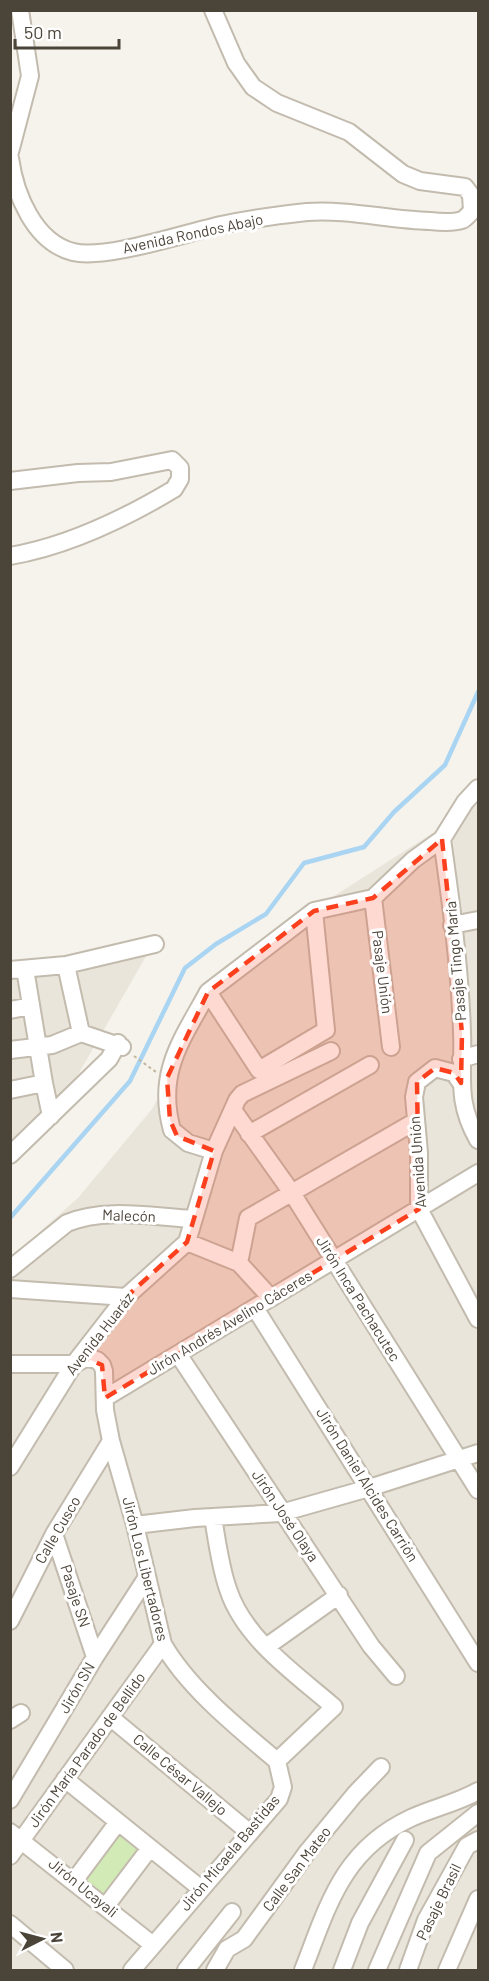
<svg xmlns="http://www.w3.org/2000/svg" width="489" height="1981" font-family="Barlow,sans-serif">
<rect width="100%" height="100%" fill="#f6f3ec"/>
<path fill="#eae5da" d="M478,804V1970H11L10,1258L78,1198L152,1109L216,993L317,907Z
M149,951L67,1094L11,1149V972Z"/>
<path fill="#d2eab5" d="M119,1829L145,1849L104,1901L79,1880Z"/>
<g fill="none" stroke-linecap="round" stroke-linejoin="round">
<path stroke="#a9d4f2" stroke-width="4.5" d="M10,1218L130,1081L185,968L216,944L266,914L304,863L364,847L394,812L445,765L478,692"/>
<defs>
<path id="minor" d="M10,152L30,76L20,10
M10,158C15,194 34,242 73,252C106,260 185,233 221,225C249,219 279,215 307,212C348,209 389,220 430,221C439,222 453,223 462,220C465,219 469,214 472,211L471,195L465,187L420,181L403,174L349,132L277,103L253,87L236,63L213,10
M10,481L78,473L111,472L172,460L180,468V479L174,489C124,519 68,546 10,556
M442,839C451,902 460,969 462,1032C464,1075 455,1100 478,1140
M373,898L391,1047
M452,925L478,920
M66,965L81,1033
M10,970L66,965L155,944
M208,992L314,911
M10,1010L31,1006
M10,1050L52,1045L81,1033L122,1047
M461,1059L478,1054
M44,1083L51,1116
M461,1083L454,1073L435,1068L417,1082L414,1097L419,1153V1209L478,1319
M10,1090L44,1083L25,969
M233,1110L292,1193L478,1490
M249,1134L370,1065
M214,1151L188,1143L172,1130C156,1072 182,1040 208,992L259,1070L326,1030L314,911L373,898L413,860L442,839L465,802L478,788
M10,1155L109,1059L118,1043
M187,1242L239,1263L271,1298
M239,1263L248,1218L416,1121
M10,1269L67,1223C105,1207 153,1217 193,1219
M10,1289L126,1297
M255,1308L478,1663
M178,1354L371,1646L396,1676
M10,1364H74L86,1358L97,1360L102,1365L104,1371L105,1410L111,1441L135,1525L163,1644C188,1688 238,1728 277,1761
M105,1398L478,1173
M10,1467L74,1364L126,1297L187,1242L214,1151L237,1100L242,1094L331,1051
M213,1517C217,1541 220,1566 228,1589C244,1639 296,1674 334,1707L277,1761
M135,1525L195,1518L281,1513L369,1488L478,1453
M54,1534L95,1657
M10,1621L54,1534L111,1441
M266,1647L339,1595
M110,1717L250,1833
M10,1720L21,1713
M65,1779L200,1888
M10,1800L95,1657L147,1577
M10,1832L153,1945
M10,1856L163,1644
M74,1881L118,1822
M106,1906L150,1848
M10,1924L65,1970
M132,1970L279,1799L283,1787L277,1761
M186,1970L232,1912
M215,1970L227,1949L244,1939L308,1851L355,1794L381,1767
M303,1970C328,1906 342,1850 411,1818C433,1808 457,1803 478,1791
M342,1970L360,1923L405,1840
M377,1970L428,1853L478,1813
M408,1970L426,1920L467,1846L478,1840
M447,1970L478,1899"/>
</defs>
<use href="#minor" stroke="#c2bbae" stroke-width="20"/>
<path stroke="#c4b79f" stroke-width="2" stroke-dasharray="3 3" stroke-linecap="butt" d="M134,1056L156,1072"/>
<use href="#minor" stroke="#fff" stroke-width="16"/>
</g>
<path fill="#fc3f1d" fill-opacity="0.2" stroke="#fc3f1d" stroke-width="4.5" stroke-dasharray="12 8" stroke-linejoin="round" d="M442,839L462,1033L461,1083L454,1073L435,1068L417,1082L419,1209L105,1398L102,1365L86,1358L74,1364L126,1297L187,1242L214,1151L177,1136L170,1120L167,1078L208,992L314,911L373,898Z"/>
<g text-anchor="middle" stroke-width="6" stroke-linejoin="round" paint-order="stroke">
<g font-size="15" fill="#4b4439" stroke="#fff">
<text transform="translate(193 234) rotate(-12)" y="5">Avenida Rondos Abajo</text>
<text transform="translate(456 961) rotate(-95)" y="5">Pasaje Tingo María</text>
<text transform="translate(382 972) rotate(83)" y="5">Pasaje Unión</text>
<text transform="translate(418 1162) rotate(-94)" y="5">Avenida Unión</text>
<text transform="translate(129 1216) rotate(2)" y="5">Malecón</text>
<text transform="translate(358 1299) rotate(58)" y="5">Jirón Inca Pachacutec</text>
<text transform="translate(230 1323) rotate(-31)" y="5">Jirón Andrés Avelino Cáceres</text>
<text transform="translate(100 1334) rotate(-52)" y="5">Avenida Huaráz</text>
<text transform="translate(367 1485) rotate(58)" y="5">Jirón Daniel Alcides Carrión</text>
<text transform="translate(285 1516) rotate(56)" y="5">Jirón José Olaya</text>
<text transform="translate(58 1530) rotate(-60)" y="5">Calle Cusco</text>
<text transform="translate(145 1569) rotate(76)" y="5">Jirón Los Libertadores</text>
<text transform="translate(75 1596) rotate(72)" y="5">Pasaje SN</text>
<text transform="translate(77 1688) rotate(-60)" y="5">Jirón SN</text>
<text transform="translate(87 1750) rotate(-54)" y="5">Jirón María Parado de Bellido</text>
<text transform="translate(180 1775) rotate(40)" y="5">Calle César Vallejo</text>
<text transform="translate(230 1853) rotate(-50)" y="5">Jirón Micaela Bastidas</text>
<text transform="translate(297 1869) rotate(-53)" y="5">Calle San Mateo</text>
<text transform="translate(83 1888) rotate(39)" y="5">Jirón Ucayali</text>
<text transform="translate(439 1902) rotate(-64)" y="5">Pasaje Brasil</text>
</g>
</g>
<rect width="489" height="1981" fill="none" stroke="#4b4439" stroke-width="24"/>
<g transform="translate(42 1939) rotate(84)" stroke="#ffffff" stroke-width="4.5" paint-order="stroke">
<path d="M0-4.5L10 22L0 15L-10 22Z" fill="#4b4439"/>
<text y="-9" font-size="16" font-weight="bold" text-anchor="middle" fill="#4b4439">N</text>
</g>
<path d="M15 39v9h104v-9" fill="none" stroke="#4b4439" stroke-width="3"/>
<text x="24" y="39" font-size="18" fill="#4b4439" stroke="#ffffff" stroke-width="4.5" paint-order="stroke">50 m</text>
</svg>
